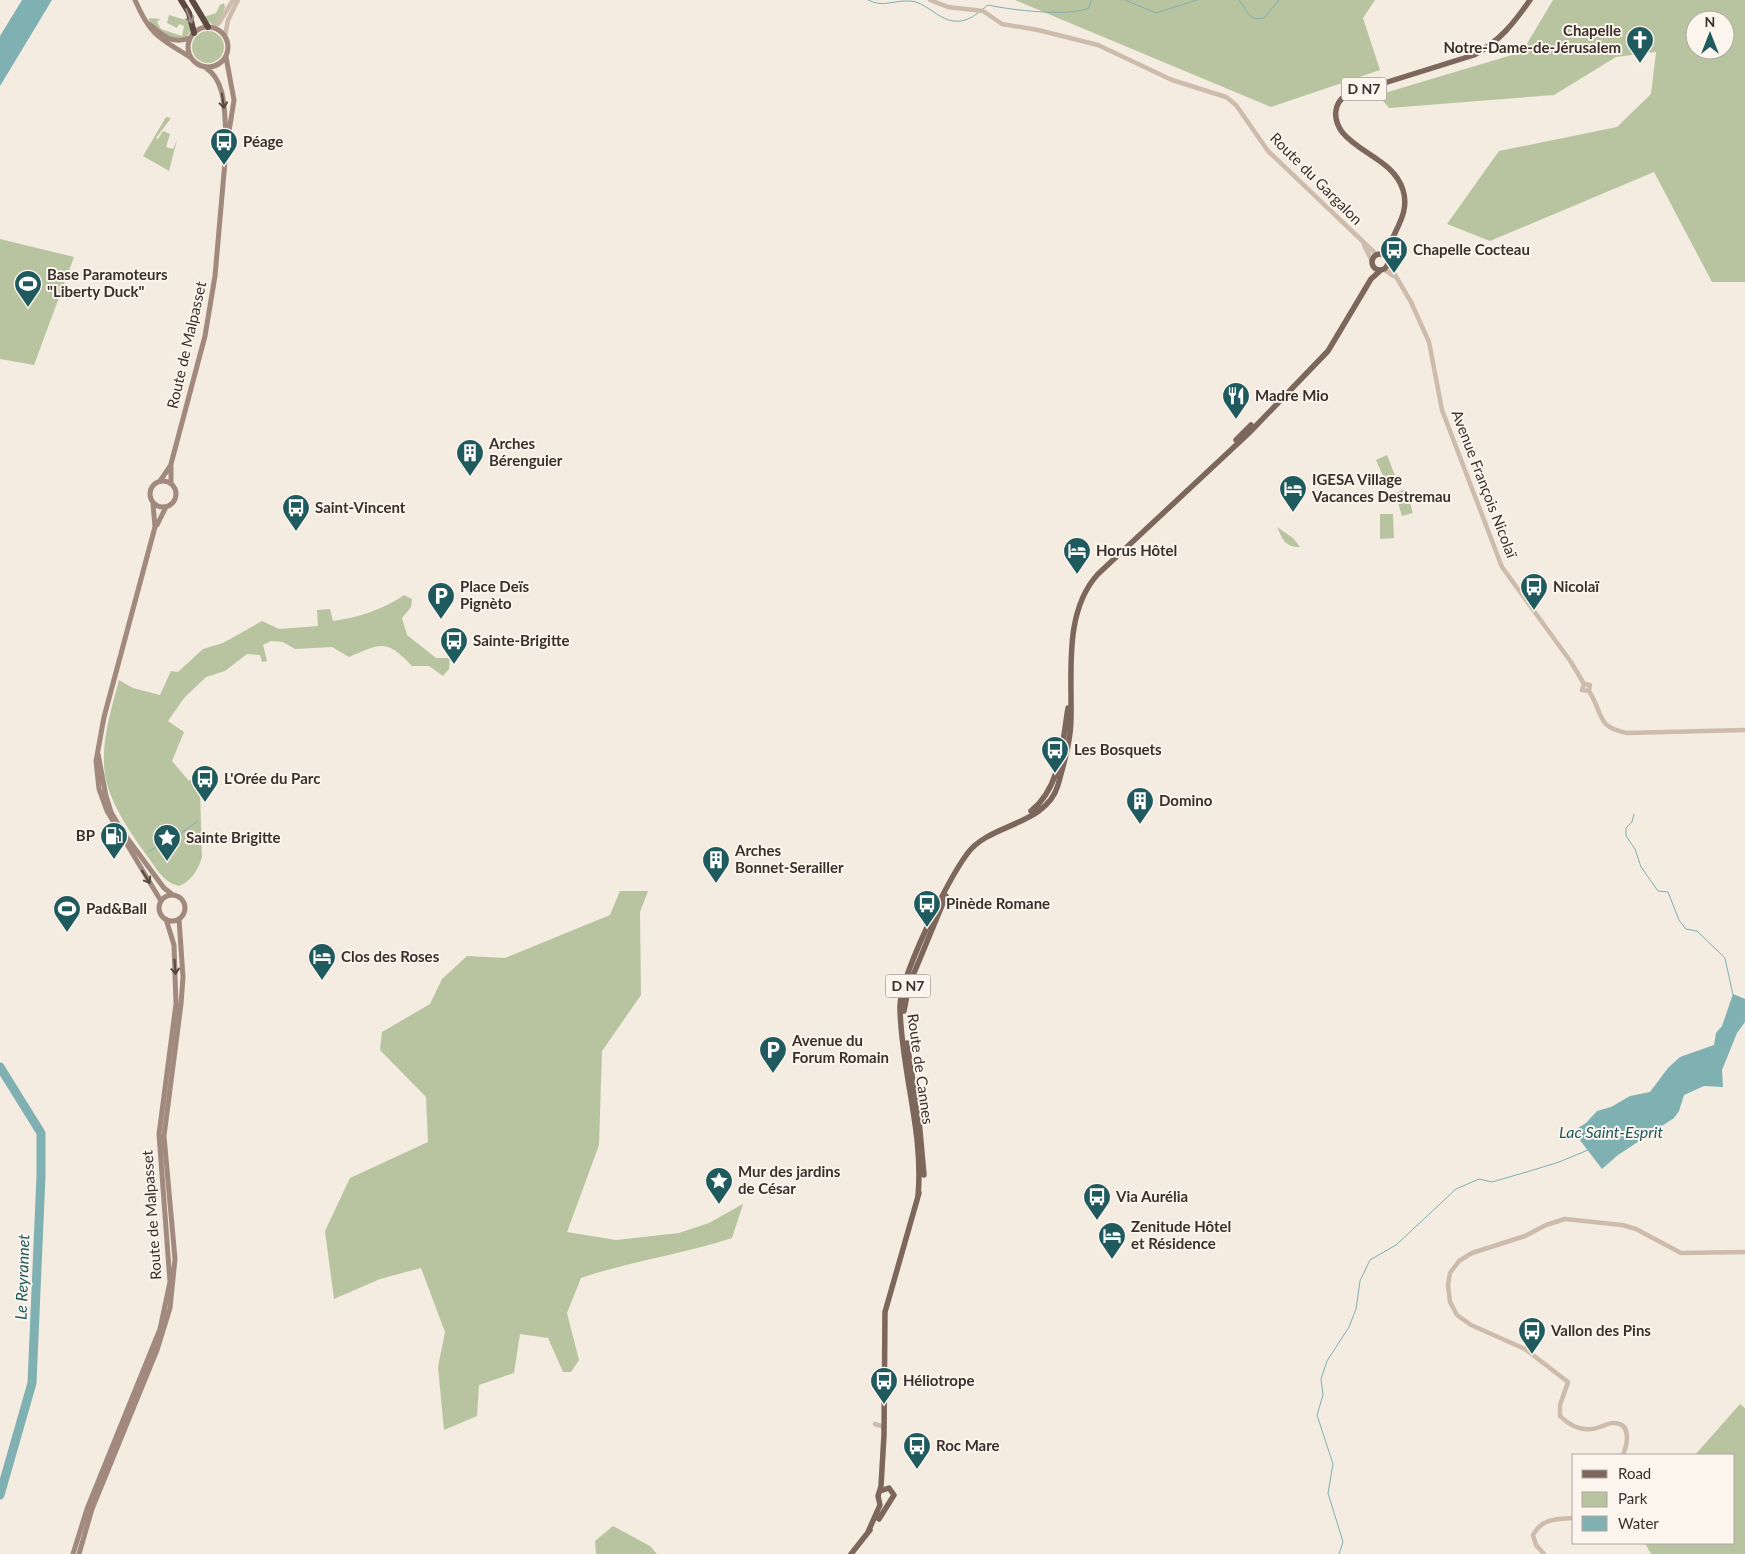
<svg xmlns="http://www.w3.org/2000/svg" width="1745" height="1554" font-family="Lato,sans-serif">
<rect width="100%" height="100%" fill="#f4ebe1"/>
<path fill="#b8c4a0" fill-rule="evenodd" d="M1015,0H1375L1363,18L1380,70L1271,107Z
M1553,0H1745V282H1712L1654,172L1490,241L1447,224L1499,151L1617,127L1651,94L1656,52L1616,57L1554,95L1389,108L1378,95L1522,52ZM1695,20H1725V50H1695Z
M224,3L225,7L220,20L213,25L204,17L216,13L220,5Z
M169,15L189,21L191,30L186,38C171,40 159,32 149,20V18L160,19L157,22L161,29L182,36L184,26L179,24L177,28L167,23Z
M192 47a16 16 0 1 1 32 0a16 16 0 1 1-32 0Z
M166,117L171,118L156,138L158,139L163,131L170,134L166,147L173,149L177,140L169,171L143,156Z
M0,239L74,257L34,365L0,359Z
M1387,455L1396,478L1386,483L1376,460Z
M1406,489L1413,513L1402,516L1395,493Z
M1380,514H1393L1394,538L1380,539Z
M1277,527L1293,538L1300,547C1285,547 1283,540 1277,527Z
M404,595L412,599L411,607L402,618L407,635L436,658H450L449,669L443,676L429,666H412C386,639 382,643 349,657L332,647L295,649L283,642L271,641L263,645L267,661L262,662L260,655L247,654L225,671L206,677L184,698L168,721L184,732L172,761L189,781L194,777L200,790L202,857C199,868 191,882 179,886C162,882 155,866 145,853C127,828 104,794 104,763C103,734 112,707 119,680L133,688L160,695L171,671L178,672L203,649L223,643L262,621L279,629L318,626L317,610L330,609L333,621C356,618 385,609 404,595Z
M620,891H648L640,912L641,995L602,1051L599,1145L567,1232L616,1240L679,1233L709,1223L743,1204L732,1238C683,1254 631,1261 581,1278L567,1313L579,1360L571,1372H563L548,1338L520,1334L514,1373L479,1385L477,1416L444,1430L438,1367L445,1332L421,1268L380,1279L334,1299L325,1231L350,1178L428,1142L426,1097L380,1050L382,1032L430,1004L442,979L467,956L505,958L610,915Z
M1740,1404L1745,1408V1554H1651L1645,1543H1734V1455H1695Z
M613,1526L650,1546L657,1554H596L595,1541Z"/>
<path fill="#7fb0b2" d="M22,0H52L0,86V36Z
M1733,994L1745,999V1022L1737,1033L1722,1070L1723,1087L1704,1086L1684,1095L1679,1111L1674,1118L1618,1155L1602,1169L1573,1131L1586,1123L1597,1111L1611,1107L1630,1096L1650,1092L1668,1068L1680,1057L1714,1045L1716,1033L1722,1026Z"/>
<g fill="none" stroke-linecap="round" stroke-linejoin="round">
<path stroke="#7fb0b2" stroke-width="1" d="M868,0C883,8 894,0 910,1C932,2 947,37 978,13
M1125,0L1156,13L1197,0
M1239,0L1250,16L1256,19L1264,18L1279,0
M983,9L988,5C1011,10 1068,17 1089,8L1091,0
M1634,814L1632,822L1626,828V836L1635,849L1641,867L1658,891L1668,892L1679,920L1686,929L1697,931L1725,958L1733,995
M148,852L158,846H163L198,821
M1339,1554L1343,1542L1328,1493L1333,1464L1317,1415L1323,1395L1321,1379L1327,1361L1349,1327L1356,1309L1360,1281L1370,1260L1396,1245L1456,1189L1479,1179L1492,1182L1530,1171L1559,1162L1588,1150"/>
<path stroke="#7fb0b2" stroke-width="9" d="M0,1067L41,1133V1176L32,1383L0,1495"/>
<path stroke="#cdbbac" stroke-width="4.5" d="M930,0L948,7L983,11L1002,24L1038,30L1098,45L1172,80L1226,97L1236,105L1268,151L1376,254
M212,28L219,23L233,0
M225,36L228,20L238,0
M1364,245L1372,261
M1388,263L1411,302L1429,342L1442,410L1502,567L1571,662L1584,684
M1383,269L1394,276
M1584,684L1582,690L1589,691
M1584,684L1590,685L1589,691
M1589,691C1604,715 1596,727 1627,733L1745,730
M875,1424L884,1427
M1623,1455C1627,1445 1632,1424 1615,1423C1610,1422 1604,1426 1600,1427C1584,1433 1571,1427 1560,1416V1405L1568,1382L1525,1349L1471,1325L1457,1315L1450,1302L1448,1285L1450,1273L1459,1261L1472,1253L1525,1236L1546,1225L1565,1219L1622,1225L1636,1229L1681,1253L1745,1252
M1544,1554L1536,1545L1533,1535C1542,1518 1557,1519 1574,1518"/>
<path stroke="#a18a7d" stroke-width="5" d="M135,0C150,35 159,38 190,57
M149,24C162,35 172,45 190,38
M188 47a20 20 0 1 1 40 0a20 20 0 1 1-40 0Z
M206,68C227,82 224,113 226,136
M150 494a13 13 0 1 1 26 0a13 13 0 1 1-26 0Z
M160,481L171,465
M171,483V464L205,336L215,276L226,150L234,100L226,57
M153,504L155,527L104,717L96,761L99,789L107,811L161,901
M157,525L166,507
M98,754L106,796L111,812L122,831L164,888L173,895
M159 908a13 13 0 1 1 26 0a13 13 0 1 1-26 0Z
M73,1554L87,1509L160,1329L170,1282L159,1134L176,1004L174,945L166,919
M79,1554L92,1509L157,1350L170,1308L175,1259L164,1136L181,1004L183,977L179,919"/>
<path stroke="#7d675c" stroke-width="5.5" d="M1372 262a8 8 0 1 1 16 0a8 8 0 1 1-16 0Z
M1386,256C1391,233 1411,215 1403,190C1394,161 1360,154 1342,132C1333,119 1333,104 1346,95L1474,55C1499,42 1514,23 1530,0
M1236,440L1251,425
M1031,811C1061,787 1062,744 1068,708
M904,1011L909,985L946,896
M907,1043L919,1120L924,1175
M918,1196C924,1132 901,1071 900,1008C899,978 948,880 967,854C989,823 1046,826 1058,785C1064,763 1071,740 1071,718C1072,671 1064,611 1098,574L1249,433L1328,351L1371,279L1381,270
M879,1519L894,1495L889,1488L880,1491
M868,1532L880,1505L878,1496L881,1486L884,1435L885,1312L919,1193
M851,1554L870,1530"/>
<path stroke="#5c4a42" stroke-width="6" d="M181,0L189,13L194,33
M192,0L208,27"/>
</g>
<defs><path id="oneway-shaft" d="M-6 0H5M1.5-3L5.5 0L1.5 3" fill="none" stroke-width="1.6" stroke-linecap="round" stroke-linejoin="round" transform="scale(1.25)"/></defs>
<use stroke="#9c8e87" href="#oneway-shaft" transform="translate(189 16) rotate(68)"/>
<g stroke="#544640">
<use href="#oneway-shaft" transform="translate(223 101) rotate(82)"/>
<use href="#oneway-shaft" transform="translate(146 877) rotate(58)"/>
<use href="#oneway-shaft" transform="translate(175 967) rotate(86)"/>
</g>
<defs>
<symbol id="church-pin" viewBox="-11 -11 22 30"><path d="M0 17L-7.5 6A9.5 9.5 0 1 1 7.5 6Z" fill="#1f5a5e" stroke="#fbf5ee"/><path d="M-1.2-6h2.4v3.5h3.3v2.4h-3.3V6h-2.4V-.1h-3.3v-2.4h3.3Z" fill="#fff"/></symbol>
<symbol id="bus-pin" viewBox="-11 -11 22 30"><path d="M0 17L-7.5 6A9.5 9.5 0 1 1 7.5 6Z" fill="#1f5a5e" stroke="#fbf5ee"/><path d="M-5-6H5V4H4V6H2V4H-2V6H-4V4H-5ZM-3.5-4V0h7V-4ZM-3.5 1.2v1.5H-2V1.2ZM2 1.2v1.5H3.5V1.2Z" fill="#fff"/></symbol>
<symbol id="stadium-pin" viewBox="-11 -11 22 30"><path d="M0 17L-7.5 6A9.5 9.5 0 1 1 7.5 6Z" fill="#1f5a5e" stroke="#fbf5ee"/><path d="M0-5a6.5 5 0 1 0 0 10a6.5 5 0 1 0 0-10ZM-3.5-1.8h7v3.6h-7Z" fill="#fff"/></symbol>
<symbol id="restaurant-pin" viewBox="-11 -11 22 30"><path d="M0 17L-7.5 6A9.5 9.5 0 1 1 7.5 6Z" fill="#1f5a5e" stroke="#fbf5ee"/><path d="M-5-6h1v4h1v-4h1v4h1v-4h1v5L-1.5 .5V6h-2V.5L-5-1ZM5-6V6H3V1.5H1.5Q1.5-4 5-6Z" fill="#fff"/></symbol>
<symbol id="building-pin" viewBox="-11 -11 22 30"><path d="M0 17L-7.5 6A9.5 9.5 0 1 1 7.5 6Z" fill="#1f5a5e" stroke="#fbf5ee"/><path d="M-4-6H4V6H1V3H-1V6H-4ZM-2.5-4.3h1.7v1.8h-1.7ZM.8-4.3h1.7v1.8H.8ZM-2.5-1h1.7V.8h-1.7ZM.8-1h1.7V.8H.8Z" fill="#fff"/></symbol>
<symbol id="hotel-pin" viewBox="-11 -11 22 30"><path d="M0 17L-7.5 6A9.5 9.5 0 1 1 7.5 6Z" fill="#1f5a5e" stroke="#fbf5ee"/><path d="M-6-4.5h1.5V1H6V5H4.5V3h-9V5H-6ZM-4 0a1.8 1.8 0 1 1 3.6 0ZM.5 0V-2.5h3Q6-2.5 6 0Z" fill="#fff"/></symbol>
<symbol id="parking-pin" viewBox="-11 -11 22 30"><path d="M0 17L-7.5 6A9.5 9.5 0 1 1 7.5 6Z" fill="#1f5a5e" stroke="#fbf5ee"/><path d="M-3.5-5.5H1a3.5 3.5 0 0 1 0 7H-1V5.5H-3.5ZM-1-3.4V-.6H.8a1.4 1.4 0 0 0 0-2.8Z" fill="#fff"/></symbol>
<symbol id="fuel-pin" viewBox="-11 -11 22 30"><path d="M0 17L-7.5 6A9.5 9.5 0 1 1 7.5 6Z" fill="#1f5a5e" stroke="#fbf5ee"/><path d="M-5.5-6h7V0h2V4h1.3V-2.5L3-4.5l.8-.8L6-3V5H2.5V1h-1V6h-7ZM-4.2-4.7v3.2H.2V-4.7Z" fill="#fff"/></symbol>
<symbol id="sight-pin" viewBox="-11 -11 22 30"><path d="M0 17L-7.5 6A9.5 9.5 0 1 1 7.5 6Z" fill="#1f5a5e" stroke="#fbf5ee"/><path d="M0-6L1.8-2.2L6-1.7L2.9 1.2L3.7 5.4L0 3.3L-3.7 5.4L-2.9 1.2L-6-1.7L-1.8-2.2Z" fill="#fff"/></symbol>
</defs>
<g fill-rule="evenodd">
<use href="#church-pin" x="1624" y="24" width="32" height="43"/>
<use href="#bus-pin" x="208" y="126" width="32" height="43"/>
<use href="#bus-pin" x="1378" y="234" width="32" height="43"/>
<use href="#stadium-pin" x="12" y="268" width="32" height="43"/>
<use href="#restaurant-pin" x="1220" y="380" width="32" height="43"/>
<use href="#building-pin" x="454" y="437" width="32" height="43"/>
<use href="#hotel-pin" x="1277" y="473" width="32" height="43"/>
<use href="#bus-pin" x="280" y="492" width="32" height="43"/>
<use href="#hotel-pin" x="1061" y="535" width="32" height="43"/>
<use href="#bus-pin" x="1518" y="571" width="32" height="43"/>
<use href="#parking-pin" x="425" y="580" width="32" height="43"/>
<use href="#bus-pin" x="438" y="625" width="32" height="43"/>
<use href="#bus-pin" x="1039" y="734" width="32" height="43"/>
<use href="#bus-pin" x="189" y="763" width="32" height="43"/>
<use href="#building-pin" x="1124" y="785" width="32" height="43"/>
<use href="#fuel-pin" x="98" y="820" width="32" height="43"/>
<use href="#sight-pin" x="151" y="822" width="32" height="43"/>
<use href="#building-pin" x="700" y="844" width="32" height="43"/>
<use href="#bus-pin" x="911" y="888" width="32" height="43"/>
<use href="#stadium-pin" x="51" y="893" width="32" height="43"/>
<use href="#hotel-pin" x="306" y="941" width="32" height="43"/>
<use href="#parking-pin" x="757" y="1034" width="32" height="43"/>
<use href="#sight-pin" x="703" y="1165" width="32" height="43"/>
<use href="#bus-pin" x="1081" y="1181" width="32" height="43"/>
<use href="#hotel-pin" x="1096" y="1220" width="32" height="43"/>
<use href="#bus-pin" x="1516" y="1315" width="32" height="43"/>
<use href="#bus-pin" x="868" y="1365" width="32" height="43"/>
<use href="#bus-pin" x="901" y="1430" width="32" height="43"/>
</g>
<g text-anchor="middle" stroke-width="4" stroke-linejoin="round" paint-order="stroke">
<g fill="#fbf5ee" stroke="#756b66" stroke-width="1">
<rect x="1341.5" y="77.5" width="45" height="23" rx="4"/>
<rect x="885.5" y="974.5" width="45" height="23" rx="4"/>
</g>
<g font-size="14" font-weight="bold" fill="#3b302b">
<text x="1364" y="94">D N7</text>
<text x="908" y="991">D N7</text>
</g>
<g font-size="15" font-weight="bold" fill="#3b302b" stroke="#fbf5ee" text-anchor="start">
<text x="1621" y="36" text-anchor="end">Chapelle<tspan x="1621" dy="17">Notre-Dame-de-Jérusalem</tspan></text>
<text x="243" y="147">Péage</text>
<text x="1413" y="255">Chapelle Cocteau</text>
<text x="47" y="280">Base Paramoteurs<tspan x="47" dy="17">"Liberty Duck"</tspan></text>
<text x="1255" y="401">Madre Mio</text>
<text x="489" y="449">Arches<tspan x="489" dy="17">Bérenguier</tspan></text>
<text x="1312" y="485">IGESA Village<tspan x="1312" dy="17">Vacances Destremau</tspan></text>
<text x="315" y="513">Saint-Vincent</text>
<text x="1096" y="556">Horus Hôtel</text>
<text x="460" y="592">Place Deïs<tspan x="460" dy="17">Pignèto</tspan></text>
<text x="1553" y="592">Nicolaï</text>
<text x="473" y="646">Sainte-Brigitte</text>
<text x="1074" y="755">Les Bosquets</text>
<text x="224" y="784">L'Orée du Parc</text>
<text x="1159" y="806">Domino</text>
<text x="95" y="841" text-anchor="end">BP</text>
<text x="186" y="843">Sainte Brigitte</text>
<text x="735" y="856">Arches<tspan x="735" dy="17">Bonnet-Serailler</tspan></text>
<text x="946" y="909">Pinède Romane</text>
<text x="86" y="914">Pad&amp;Ball</text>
<text x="341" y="962">Clos des Roses</text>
<text x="792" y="1046">Avenue du<tspan x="792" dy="17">Forum Romain</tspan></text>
<text x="738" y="1177">Mur des jardins<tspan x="738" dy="17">de César</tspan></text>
<text x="1116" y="1202">Via Aurélia</text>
<text x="1131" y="1232">Zenitude Hôtel<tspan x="1131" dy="17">et Résidence</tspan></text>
<text x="1551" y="1336">Vallon des Pins</text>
<text x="903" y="1386">Héliotrope</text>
<text x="936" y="1451">Roc Mare</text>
</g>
<g font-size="15" fill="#3b302b" stroke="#fbf5ee">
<text transform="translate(1316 179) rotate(45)" y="5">Route du Gargalon</text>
<text transform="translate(187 345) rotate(-77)" y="5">Route de Malpasset</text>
<text transform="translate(1484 484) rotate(69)" y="5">Avenue François Nicolaï</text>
<text transform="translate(920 1069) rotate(82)" y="5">Route de Cannes</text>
<text transform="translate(152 1215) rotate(-94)" y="5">Route de Malpasset</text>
</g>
<g font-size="16" font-style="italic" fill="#1f5a5e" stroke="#fbf5ee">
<text x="1611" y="1138">Lac Saint-Esprit</text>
<text transform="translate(22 1277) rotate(-88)" y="6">Le Reyrannet</text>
</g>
</g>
<rect x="1572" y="1454" width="162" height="90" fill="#fbf5ee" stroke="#aea6a0"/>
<rect x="1582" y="1470" width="25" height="8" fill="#7d675c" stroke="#aea6a0"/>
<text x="1618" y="1479" font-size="15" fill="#3b302b">Road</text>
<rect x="1582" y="1492" width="25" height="15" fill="#b8c4a0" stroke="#aea6a0"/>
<text x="1618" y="1504" font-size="15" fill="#3b302b">Park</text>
<rect x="1582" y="1516" width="25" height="15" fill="#7fb0b2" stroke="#aea6a0"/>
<text x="1618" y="1529" font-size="15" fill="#3b302b">Water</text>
<g transform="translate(1710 35)"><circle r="24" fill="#fbf5ee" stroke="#aea6a0"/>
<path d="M0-4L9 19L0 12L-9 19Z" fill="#1f5a5e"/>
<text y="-8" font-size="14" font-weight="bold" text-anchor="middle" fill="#3b302b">N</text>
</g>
</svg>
